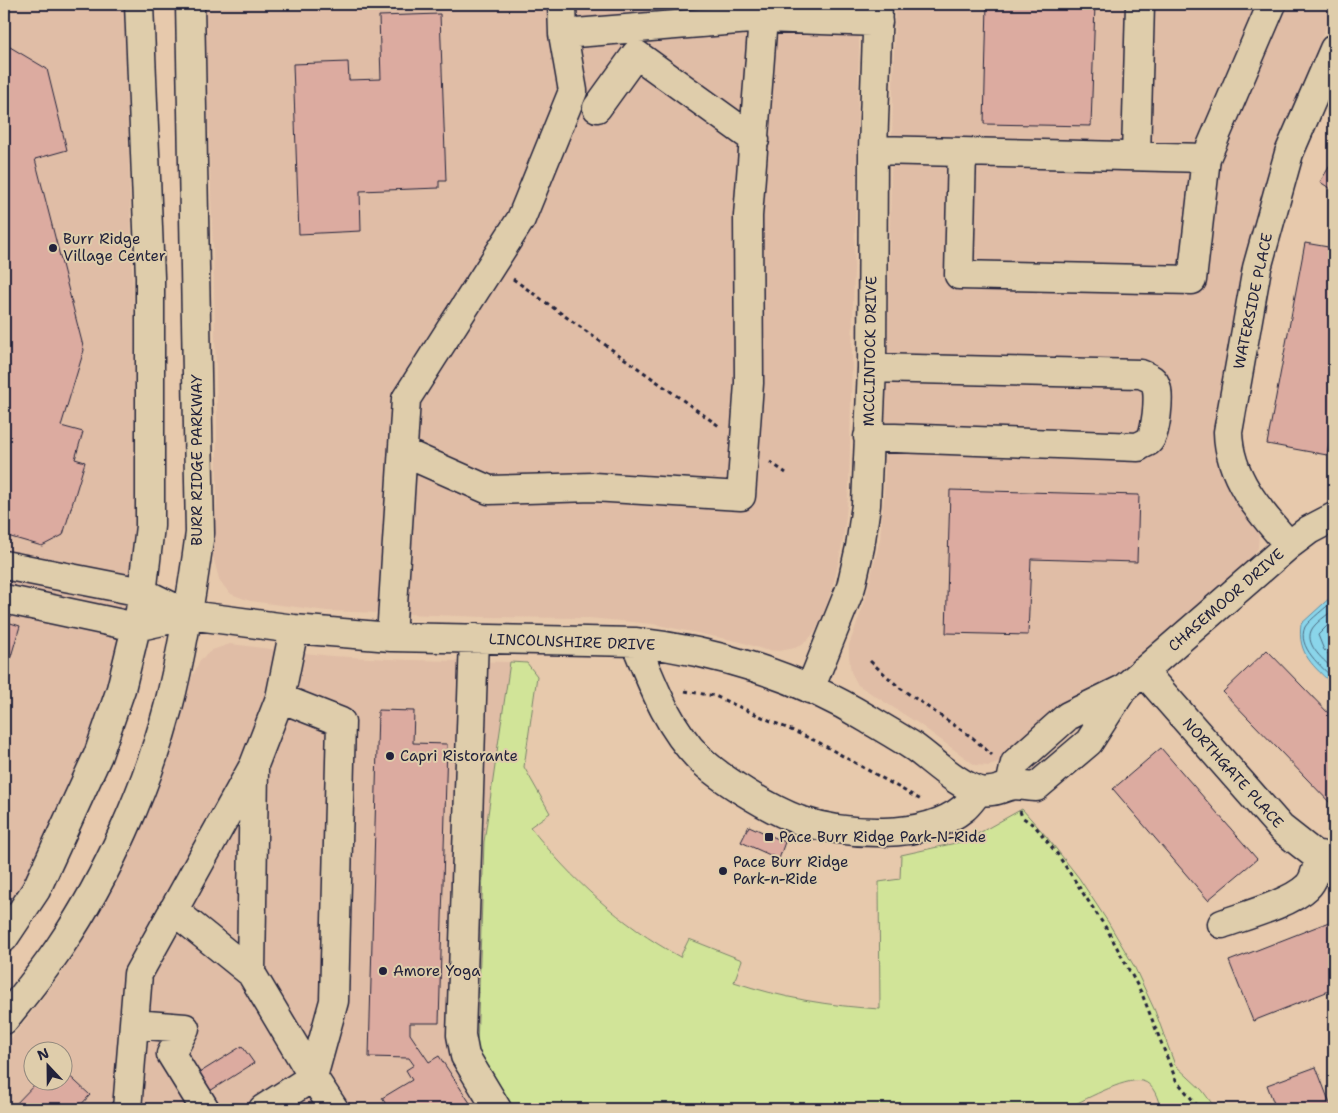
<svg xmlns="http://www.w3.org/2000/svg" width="1338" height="1113" font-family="'Shantell Sans',sans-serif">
<rect width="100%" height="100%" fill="#e7c9ac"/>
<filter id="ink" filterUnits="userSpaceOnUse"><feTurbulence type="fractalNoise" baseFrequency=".02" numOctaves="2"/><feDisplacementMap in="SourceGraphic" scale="10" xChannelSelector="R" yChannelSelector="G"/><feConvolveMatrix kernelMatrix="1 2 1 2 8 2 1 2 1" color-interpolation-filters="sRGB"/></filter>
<g filter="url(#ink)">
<path fill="#e0bda6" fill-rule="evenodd" d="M4,4H124L138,454L135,532L129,583L120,637L106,689L76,776L33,864L4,915Z
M204,4H860L849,488L843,541L835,578L823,616L816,630L807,641L795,648L779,651L765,650L741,642L653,624L589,618L486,617L327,611L250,601L231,594L220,582L213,557L217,494V414L213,250Z
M895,4H1334V8L1273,153L1246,252L1223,375L1214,446L1222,475L1240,507L1259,534L1258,548L1248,562L1110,679L1067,707L1004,761L989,766L975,765L919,724L858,685L851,672L849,656V645L864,604L880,540L884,496Z
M230,644L331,656L408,660L510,662L484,842L477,1036L481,1057L514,1109H4V1048L61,974L104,902L158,785L192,677L200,660L212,650ZM32,1050H62V1080H32Z"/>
<path fill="#d1e498" stroke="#7a836a" d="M510,662L527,663L537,676L524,767L550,813L530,827C572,880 620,924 680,957L689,939L742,960L734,982C782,998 829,1006 880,1009L879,882L900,879L901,855L965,841L1022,809L1046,836L1079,878L1108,922L1134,966L1155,1011L1175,1065L1202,1090L1216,1109H1161C1158,1100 1154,1083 1142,1081C1124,1077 1082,1102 1064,1109H514L477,1047L484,842Z"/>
<path fill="#8ad5ea" stroke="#608da4" d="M1334,594V686C1314,666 1297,655 1301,624Z"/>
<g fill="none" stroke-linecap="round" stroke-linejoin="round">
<path stroke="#4c6a81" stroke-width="1" d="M1334,600C1328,606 1309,620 1305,627C1296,647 1322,667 1334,679
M1334,609C1328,615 1314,623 1311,631C1305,646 1325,661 1334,670
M1334,619L1318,635L1324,650L1334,660"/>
</g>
<path fill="#dcaba0" stroke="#22223b" d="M987,4H1095L1091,126L984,124Z
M440,14L446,181H439V188L360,191L361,231L299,234L293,64L348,62L349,80L381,79L379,16Z
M10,47L47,69L67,150L35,159L84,350L61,426L83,432L75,459L85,462L63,535L42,546L4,535V48Z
M1334,159V191L1320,182Z
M1305,243L1334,248V417L1327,455L1267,444Z
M950,490L1139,495L1137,562L1031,559L1028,635L946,633Z
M4,621L20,626L4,680Z
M1267,650L1334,719V807L1223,692Z
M378,710L414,711L413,743L447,744L439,1023H410V1034L429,1062L439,1056L474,1109H389L382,1098L412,1080L406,1070L414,1065L409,1058L369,1057Z
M1161,748L1257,859L1208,900L1113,789Z
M749,826L785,842L779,859L741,842Z
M1334,920V989L1253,1021L1229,961Z
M242,1046L254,1063L202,1096L199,1073Z
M1316,1067L1332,1109H1276L1267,1085Z
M62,1069L90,1095L77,1109H11L39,1080H62Z"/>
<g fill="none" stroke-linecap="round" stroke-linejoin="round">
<defs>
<path id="minor" d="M763,4V18L878,22
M597,108L636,54L755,140
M873,150L962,152L959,275L1192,280L1206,158L1272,4
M962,152L1206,158
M1136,156L1140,4
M868,437L1138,447C1141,445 1146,443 1149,441C1156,435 1160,395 1156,386C1154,378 1147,377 1141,374L872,368
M403,452L489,490L593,487L741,496L749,383L748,216L763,18L563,34
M1289,545C1260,512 1229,478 1228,432L1257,268L1289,153L1334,49
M4,565L142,592L189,615L294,629L391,637L635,642C716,651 798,676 868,719C883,728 899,737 914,747C932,760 959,786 980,791C992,793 999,789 1010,786C1018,784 1028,787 1036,787L1089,742L1123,689
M4,599L136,627L189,615
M391,637L406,399L521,219L573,91L563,34L562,4
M474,638L461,1035L465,1056L497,1109
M635,642C652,683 667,726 699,758C720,779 771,810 799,820C845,835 924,841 964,808C970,803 974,796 979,791
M1143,671L1281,828L1314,854L1334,859
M810,689L851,587L860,547L866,505L872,368L873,150L878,4
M280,698L341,722L334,1001L313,1077L334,1109
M254,769L251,973L313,1077L263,1109
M1010,786L1015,763L1068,716L1123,689L1289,545L1309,530L1334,517
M173,910L251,973
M1222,924C1244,916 1291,903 1307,887C1315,880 1317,865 1320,855
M4,938L36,890L98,755L121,689L140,611L150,526V277L139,4
M4,1020C23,996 44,971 61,945C107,877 147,787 168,708C183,650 192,592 200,533L190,4
M134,1024L185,1028L171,1054L205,1109
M127,1109L138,974L254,765L280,698L294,629"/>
</defs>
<use href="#minor" stroke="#22223b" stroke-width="31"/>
<path stroke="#22223b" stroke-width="3" stroke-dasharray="4 4" stroke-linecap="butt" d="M513,279L719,426
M770,462L786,473
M870,661L900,688L973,738L992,755
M685,691L715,696L818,742L921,800
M1020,811L1022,817L1035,826L1058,855L1108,931L1142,994L1176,1080L1200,1109"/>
<use href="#minor" stroke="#dfcdab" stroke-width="28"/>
</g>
</g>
<g fill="#22223b" stroke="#dfcdab" stroke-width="2">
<circle cx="53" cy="248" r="5"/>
<circle cx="390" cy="756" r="5"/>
<rect x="764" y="832" width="10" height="10" rx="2.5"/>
<circle cx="723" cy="871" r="5"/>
<circle cx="383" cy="971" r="5"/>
</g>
<g text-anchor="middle" stroke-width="4" stroke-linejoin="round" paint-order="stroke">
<g font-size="15" fill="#22223b" stroke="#dfcdab" text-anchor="start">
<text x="63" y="244">Burr Ridge<tspan x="63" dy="17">Village Center</tspan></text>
<text x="400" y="761">Capri Ristorante</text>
<text x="779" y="842">Pace Burr Ridge Park-N-Ride</text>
<text x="733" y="867">Pace Burr Ridge<tspan x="733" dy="17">Park-n-Ride</tspan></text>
<text x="393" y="976">Amore Yoga</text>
</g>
<g font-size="15" fill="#22223b" stroke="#dfcdab">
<text transform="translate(1253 301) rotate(-78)" y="5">WATERSIDE PLACE</text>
<text transform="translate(870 351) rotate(-89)" y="5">MCCLINTOCK DRIVE</text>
<text transform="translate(197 460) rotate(-90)" y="5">BURR RIDGE PARKWAY</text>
<text transform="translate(1226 600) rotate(-41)" y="5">CHASEMOOR DRIVE</text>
<text transform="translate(572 642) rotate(2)" y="5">LINCOLNSHIRE DRIVE</text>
<text transform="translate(1233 773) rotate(48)" y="5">NORTHGATE PLACE</text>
</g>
</g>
<rect width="1338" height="1113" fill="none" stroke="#dfcdab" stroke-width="20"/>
<rect x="10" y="10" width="1318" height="1093" fill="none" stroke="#22223b" stroke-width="2" filter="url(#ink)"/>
<g transform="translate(48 1066) rotate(338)"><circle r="24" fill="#dfcdab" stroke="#93897e"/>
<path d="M0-4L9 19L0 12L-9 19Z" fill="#22223b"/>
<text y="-8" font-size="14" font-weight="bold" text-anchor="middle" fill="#22223b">N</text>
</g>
</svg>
